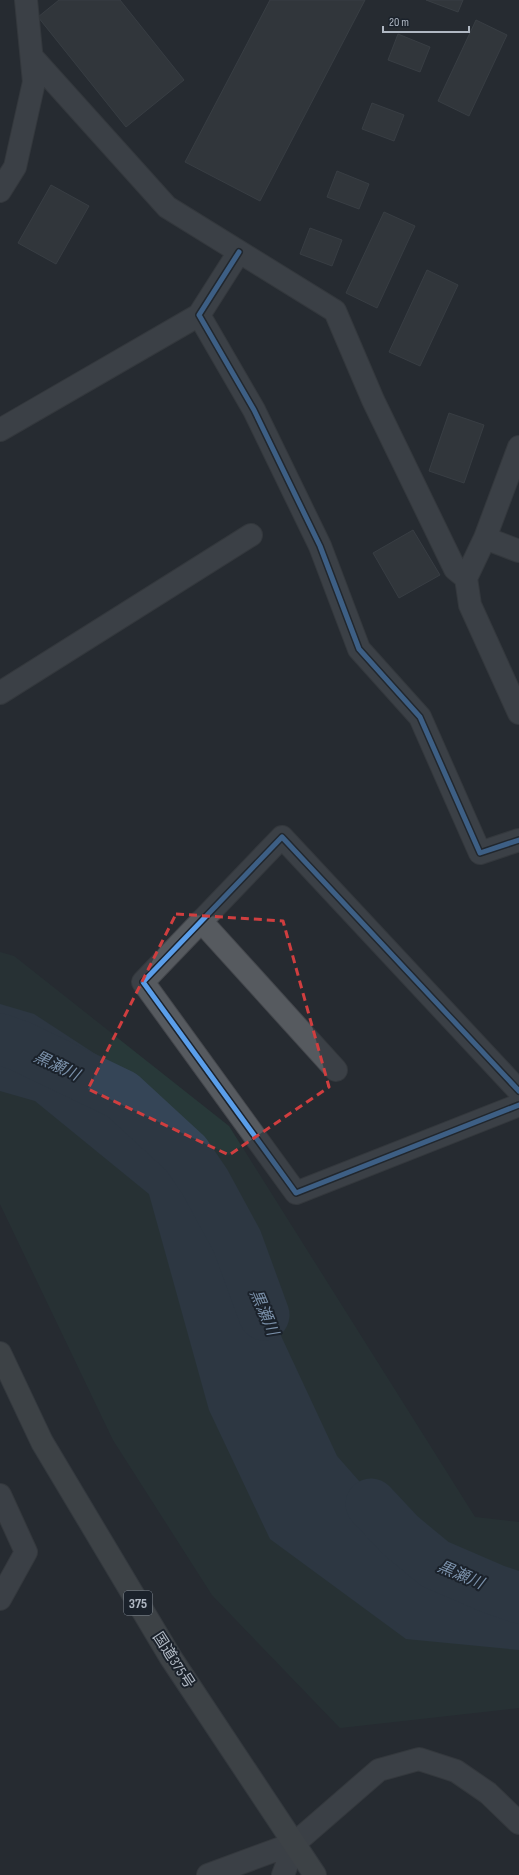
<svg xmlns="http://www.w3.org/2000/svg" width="519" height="1875" font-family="'Sofia Sans Condensed','Noto Sans JP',sans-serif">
<rect width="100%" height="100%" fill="#262b31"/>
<path fill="#283939" d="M0,952L14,956L229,1126L475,1517L519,1522V1708L340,1728L212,1595L113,1440L0,1204Z"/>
<path fill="#354557" d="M0,1004L34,1014L129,1076L233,1233L337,1456L454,1589L519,1593V1650L406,1639L270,1539L209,1410L149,1194L35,1101L0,1091Z"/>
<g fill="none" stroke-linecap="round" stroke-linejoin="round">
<path stroke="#354557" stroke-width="51" d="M0,1039L20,1046L122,1095L186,1154L205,1182L237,1241L264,1315
M371,1504L400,1535L435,1564L493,1589L519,1598"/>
</g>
<path fill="#3e4348" stroke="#4e5359" d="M59,0H120L184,80L126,127L38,17Z
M270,0H365L260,201L185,162Z
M426,0H463L458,12Z
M476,20L507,35L469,116L438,101Z
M398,34L430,47L420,72L388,60Z
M372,103L404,115L394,141L362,129Z
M337,171L369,184L359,209L327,197Z
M51,185L89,206L56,264L18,243Z
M384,212L415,226L377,308L346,293Z
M310,228L342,240L332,266L300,254Z
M427,270L458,285L420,366L389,352Z
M449,413L484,425L464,483L429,471Z
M413,530L440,575L399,598L373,553Z"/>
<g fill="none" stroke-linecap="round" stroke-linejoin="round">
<defs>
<path id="minor" d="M33,58L167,207L335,311L373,400L455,569L466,578
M0,191L15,167L34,82L26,0
M239,252L199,315L254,410L320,546L359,649L420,717L480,853L519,840
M0,430L199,315
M519,447L485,538L466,578L470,605L519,713
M485,538L519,551
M0,693L251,535
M201,921L336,1070
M519,1091L282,837L143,982L296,1193L519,1105
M0,1495L26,1552L0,1599
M208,1875L295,1843L379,1770L419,1759L456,1771L488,1793L519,1823
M283,1875L295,1843"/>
<path id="highway" d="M0,1353L42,1442L171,1658L315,1875"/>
</defs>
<use href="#minor" stroke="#44474c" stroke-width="24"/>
<use href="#highway" stroke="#43484d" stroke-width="24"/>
<use href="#minor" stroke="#565a5f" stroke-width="22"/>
<use href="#highway" stroke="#5a5d60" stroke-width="22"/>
<defs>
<path id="cycleway" d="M239,252L199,315L254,410L320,546L359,649L420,717L480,853L519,840
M519,1091L282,837L143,982L296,1193L519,1105"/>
</defs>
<use href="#cycleway" stroke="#1b222b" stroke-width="8"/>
<use href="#cycleway" stroke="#5a9eea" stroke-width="5"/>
</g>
<path d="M0 0H519V1875H0ZM176,914L283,921L329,1087L229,1155L88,1089Z" fill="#262b31" fill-opacity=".55" fill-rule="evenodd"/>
<path fill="none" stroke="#d03e3f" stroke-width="3" stroke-dasharray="8 5" stroke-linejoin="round" d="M176,914L283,921L329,1087L229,1155L88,1089Z"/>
<g text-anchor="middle" stroke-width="4" stroke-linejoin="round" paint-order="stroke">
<rect fill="#1b222b" stroke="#838b95" stroke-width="1" x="124" y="1591" width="28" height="24" rx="3"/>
<g font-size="14" font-weight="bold" fill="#b0b8c3">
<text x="138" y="1608">375</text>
</g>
<g font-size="15" fill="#b0b8c3" stroke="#1b222b">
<text transform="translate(174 1660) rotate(57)" y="5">国道375号</text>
</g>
<g font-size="16" font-style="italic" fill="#7a90a9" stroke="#1b222b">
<text transform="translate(57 1065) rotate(25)" y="6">黒瀬川</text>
<text transform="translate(265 1312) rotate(67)" y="6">黒瀬川</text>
<text transform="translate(461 1574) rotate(23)" y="6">黒瀬川</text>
</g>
</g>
<path d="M383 26v6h86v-6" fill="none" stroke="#b0b8c3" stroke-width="2"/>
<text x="389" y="26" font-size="12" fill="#b0b8c3" stroke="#1b222b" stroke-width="3" paint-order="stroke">20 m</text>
</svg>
